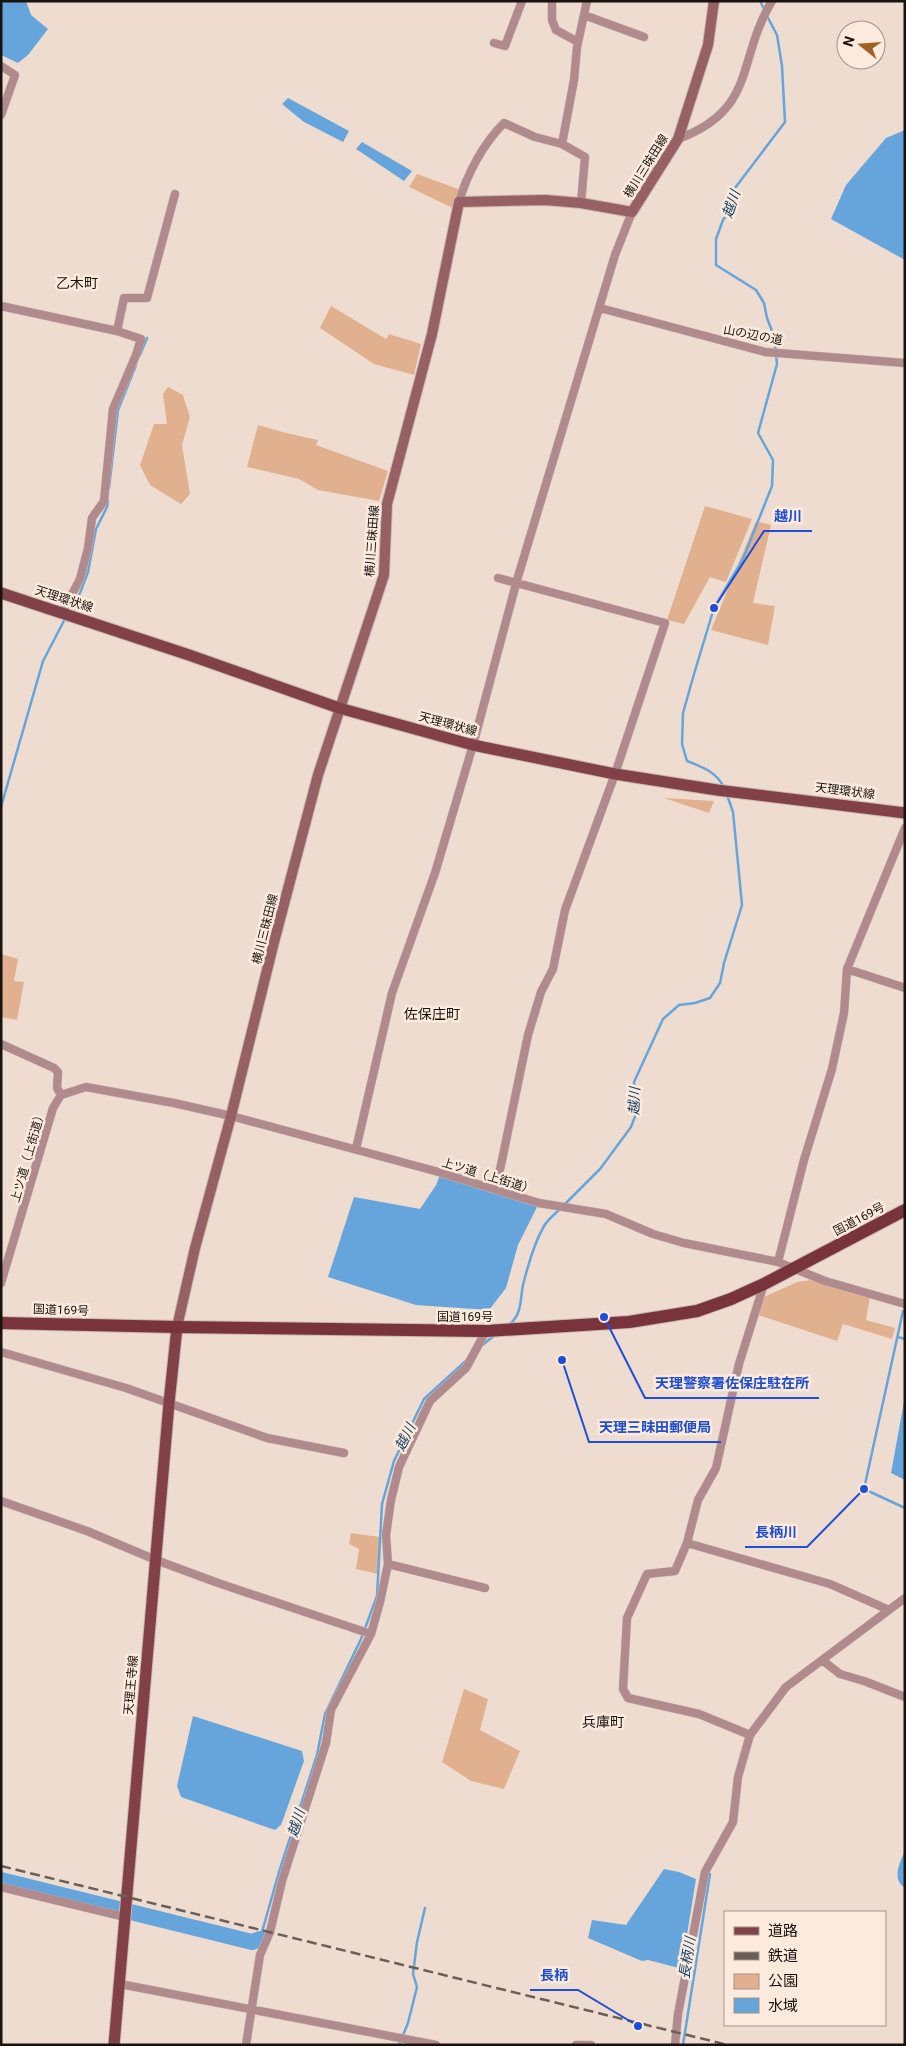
<svg xmlns="http://www.w3.org/2000/svg" width="906" height="2046" font-family="Roboto,'Noto Sans JP',sans-serif">
<rect width="100%" height="100%" fill="#efdcd0"/>
<path fill="#e0b08f" d="M417,174L461,190L455,209L409,187Z
M331,306L386,339L389,334L421,344L414,375L374,364L320,328Z
M168,387L183,395L190,417L182,445L190,494L181,504L150,485L140,465L154,424H167L163,394Z
M258,425L286,433L318,440L316,445L388,471L379,501L318,490L299,479L247,467Z
M705,506L752,519L726,582L710,577L684,624L667,620Z
M756,521L771,525L753,603L775,606L768,645L711,630Z
M664,798L714,801L709,813Z
M1,954L18,959L14,981L24,982L17,1020L1,1017Z
M810,1280L870,1297L866,1320L895,1328L892,1339L843,1324L837,1341L758,1315L764,1297L797,1282Z
M351,1533L380,1537L378,1574L356,1569L359,1549L349,1544Z
M464,1689L488,1699L480,1730L520,1751L504,1789L471,1781L442,1762Z"/>
<path fill="#65a5dc" d="M1,1H26L31,15L48,29L28,55L18,63L1,55Z
M288,98L349,131L343,142L304,122L282,104Z
M905,130V260L831,219L846,185L886,138Z
M362,142L412,171L404,181L356,149Z
M441,1173L539,1203L518,1245L506,1288L489,1310L416,1305L328,1277L354,1197L420,1209L436,1185Z
M905,1396V1480L891,1473Z
M193,1716L302,1751L304,1761L281,1825L275,1830L181,1797L177,1786Z
M905,1850V1888C891,1879 900,1863 905,1850Z
M664,1869L679,1872L696,1879L682,1966L679,1968L648,1960L642,1961L588,1938L592,1920L626,1925Z"/>
<g fill="none" stroke-linecap="round" stroke-linejoin="round">
<path stroke="#65a5dc" stroke-width="2.5" d="M760,1L765,11
M140,355L147,338
M109,488L118,410L136,365
M69,613L80,593L88,572L96,529L107,507L108,501
M724,788C717,772 702,767 687,761L682,744L683,713L694,674L714,608L743,559L772,486L773,460L758,433L777,364L774,336L767,318L764,303L756,290L716,265V239L723,220L729,212L735,188L785,122L782,66L777,35L767,16
M1,807L43,661L66,617
M564,1205L600,1169L631,1127L636,1114L634,1082L663,1019L679,1005L695,1003L710,998L720,983L724,963L742,905L733,812L727,795
M903,1311L864,1489L905,1508
M510,1324C522,1314 520,1300 523,1285C528,1265 534,1243 544,1226C548,1219 555,1214 560,1209
M898,1337L905,1339
M480,1347L495,1335
M260,1939L279,1872L317,1755L325,1714L361,1639L377,1596L382,1504L394,1461L424,1399L469,1358
M399,2045L408,2023L417,1987L413,1974L417,1942L425,1908
M683,2045L710,1874"/>
<path stroke="#65a5dc" stroke-width="16" d="M1,1880L252,1942L260,1939"/>
<defs>
<path id="minor" d="M552,1V20L556,30L578,42
M584,15L644,37
M494,43L505,46L522,1
M1,66L15,75L1,115
M678,139C758,109 736,60 772,1
M562,144L574,80L577,47L587,1
M459,202C467,174 483,144 504,123L535,137L562,144L585,157L581,203
M1,306L117,331
M600,308L765,352L905,363
M62,613L80,579L88,548L92,518L104,501L113,409L136,355L141,339L117,331L124,298H147L175,194
M847,969L905,988
M1,1044L54,1068L58,1072L57,1088L61,1095L86,1087L174,1103L231,1116L435,1171L539,1203L606,1214L653,1234L684,1243L778,1262L825,1281L905,1304
M356,1149L392,993L435,873L473,745L517,580L615,255L632,212
M496,1189L528,1035L541,992L553,969L565,910L615,774L665,623L498,578
M778,1262L804,1160L832,1069L844,1013L847,969L905,828
M1,1283L53,1108L61,1095
M1,1352L126,1388L267,1438L344,1453
M1,1501L87,1531L156,1560L218,1583L371,1634
M687,1543L830,1584L889,1610
M388,1564L485,1588
M822,1660L840,1674L864,1681L905,1697
M750,1735L699,1714L628,1698L623,1689L627,1618L647,1574L675,1571L687,1543L698,1500L716,1468L739,1364L764,1284
M1,1887L125,1917
M120,1984L436,2045
M246,2045L260,1955L270,1932L282,1881L326,1743L331,1710L371,1634L380,1602L388,1564L386,1535L391,1500L399,1467L430,1401L466,1368L486,1331
M576,2045H591
M675,2045L678,2014L705,1872L733,1822L738,1777L750,1735L786,1687L905,1598"/>
<path id="secondary" d="M177,1327L195,1248L231,1116L274,942L318,775L384,575L387,504L432,334L459,202L545,200L581,203L632,212L678,139L708,45L714,1"/>
<path id="primary" d="M1,593L189,655L339,708L473,745L615,774L717,790L905,813
M114,2045L169,1403L177,1327"/>
<path id="trunk" d="M1,1323L177,1327L486,1331L629,1322L697,1311L731,1299L764,1284L905,1210"/>
</defs>
<use href="#minor" stroke="#c8b8ad" stroke-width="9"/>
<use href="#secondary" stroke="#c8b8ad" stroke-width="12"/>
<use href="#primary" stroke="#c8b8ad" stroke-width="13"/>
<use href="#trunk" stroke="#c8b8ad" stroke-width="14"/>
<use href="#minor" stroke="#b08a8d" stroke-width="8"/>
<use href="#secondary" stroke="#966065" stroke-width="10"/>
<use href="#primary" stroke="#824149" stroke-width="11"/>
<use href="#trunk" stroke="#78333d" stroke-width="12"/>
<path stroke="#6a5f58" stroke-width="2.5" stroke-dasharray="10 5" stroke-linecap="butt" d="M1,1866L728,2045"/>
</g>
<g text-anchor="middle" stroke-width="5" stroke-linejoin="round" paint-order="stroke">
<g font-size="12" fill="#19130f" stroke="#fceadd">
<text transform="translate(646 166) rotate(-58)" y="4">横川三昧田線</text>
<text transform="translate(753 335) rotate(11)" y="4">山の辺の道</text>
<text transform="translate(372 541) rotate(-86)" y="4">横川三昧田線</text>
<text transform="translate(64 599) rotate(18)" y="4">天理環状線</text>
<text transform="translate(448 724) rotate(15)" y="4">天理環状線</text>
<text transform="translate(845 791) rotate(7)" y="4">天理環状線</text>
<text transform="translate(265 929) rotate(-76)" y="4">横川三昧田線</text>
<text transform="translate(28 1156) rotate(-74)" y="4">上ツ道（上街道）</text>
<text transform="translate(488 1176) rotate(17)" y="4">上ツ道（上街道）</text>
<text transform="translate(859 1219) rotate(-28)" y="4">国道169号</text>
<text transform="translate(61 1310) rotate(2)" y="4">国道169号</text>
<text x="465" y="1321">国道169号</text>
<text transform="translate(131 1685) rotate(-85)" y="4">天理王寺線</text>
</g>
<g font-size="14" font-style="italic" fill="#134368" stroke="#fceadd">
<text transform="translate(731 204) rotate(-71)" y="5">越川</text>
<text transform="translate(634 1101) rotate(-88)" y="5">越川</text>
<text transform="translate(405 1437) rotate(-64)" y="5">越川</text>
<text transform="translate(296 1823) rotate(-73)" y="5">越川</text>
<text transform="translate(687 1958) rotate(-81)" y="5">長柄川</text>
</g>
<g font-size="14" fill="#19130f" stroke="#fceadd">
<text x="77" y="288">乙木町</text>
<text x="432" y="1019">佐保庄町</text>
<text x="603" y="1727">兵庫町</text>
</g>
</g>
<path fill="none" stroke="#1d4ed8" stroke-width="2" d="M714 608L764 531H812M604 1317L645 1398H819M562 1360L589 1442H721M864 1489L807 1547H745M638 2026L578 1990H530"/>
<g fill="#1d4ed8" stroke="#fceadd" stroke-width="2">
<circle cx="714" cy="608" r="5"/>
<circle cx="604" cy="1317" r="5"/>
<circle cx="562" cy="1360" r="5"/>
<circle cx="864" cy="1489" r="5"/>
<circle cx="638" cy="2026" r="5"/>
</g>
<g font-size="14" text-anchor="middle" font-weight="bold" fill="#1d4ed8" stroke="#fceadd" stroke-width="5" stroke-linejoin="round" paint-order="stroke">
<text x="788" y="521">越川</text>
<text x="732" y="1388">天理警察署佐保庄駐在所</text>
<text x="655" y="1432">天理三昧田郵便局</text>
<text x="776" y="1537">長柄川</text>
<text x="554" y="1980">長柄</text>
</g>
<rect width="906" height="2046" fill="none" stroke="#19130f" stroke-width="5"/>
<rect x="724" y="1911" width="162" height="115" fill="#fceadd" stroke="#a1948b"/>
<rect x="734" y="1927" width="25" height="8" fill="#824149" stroke="#a1948b"/>
<text x="768" y="1936" font-size="15" fill="#19130f">道路</text>
<rect x="734" y="1952" width="25" height="8" fill="#6a5f58" stroke="#a1948b"/>
<text x="768" y="1961" font-size="15" fill="#19130f">鉄道</text>
<rect x="734" y="1974" width="25" height="15" fill="#e0b08f" stroke="#a1948b"/>
<text x="768" y="1986" font-size="15" fill="#19130f">公園</text>
<rect x="734" y="1998" width="25" height="15" fill="#65a5dc" stroke="#a1948b"/>
<text x="768" y="2011" font-size="15" fill="#19130f">水域</text>
<g transform="translate(861 45) rotate(287)"><circle r="24" fill="#fceadd" stroke="#a1948b"/>
<path d="M0-4L9 19L0 12L-9 19Z" fill="#9f6126"/>
<text y="-8" font-size="14" font-weight="bold" text-anchor="middle" fill="#19130f">N</text>
</g>
</svg>
